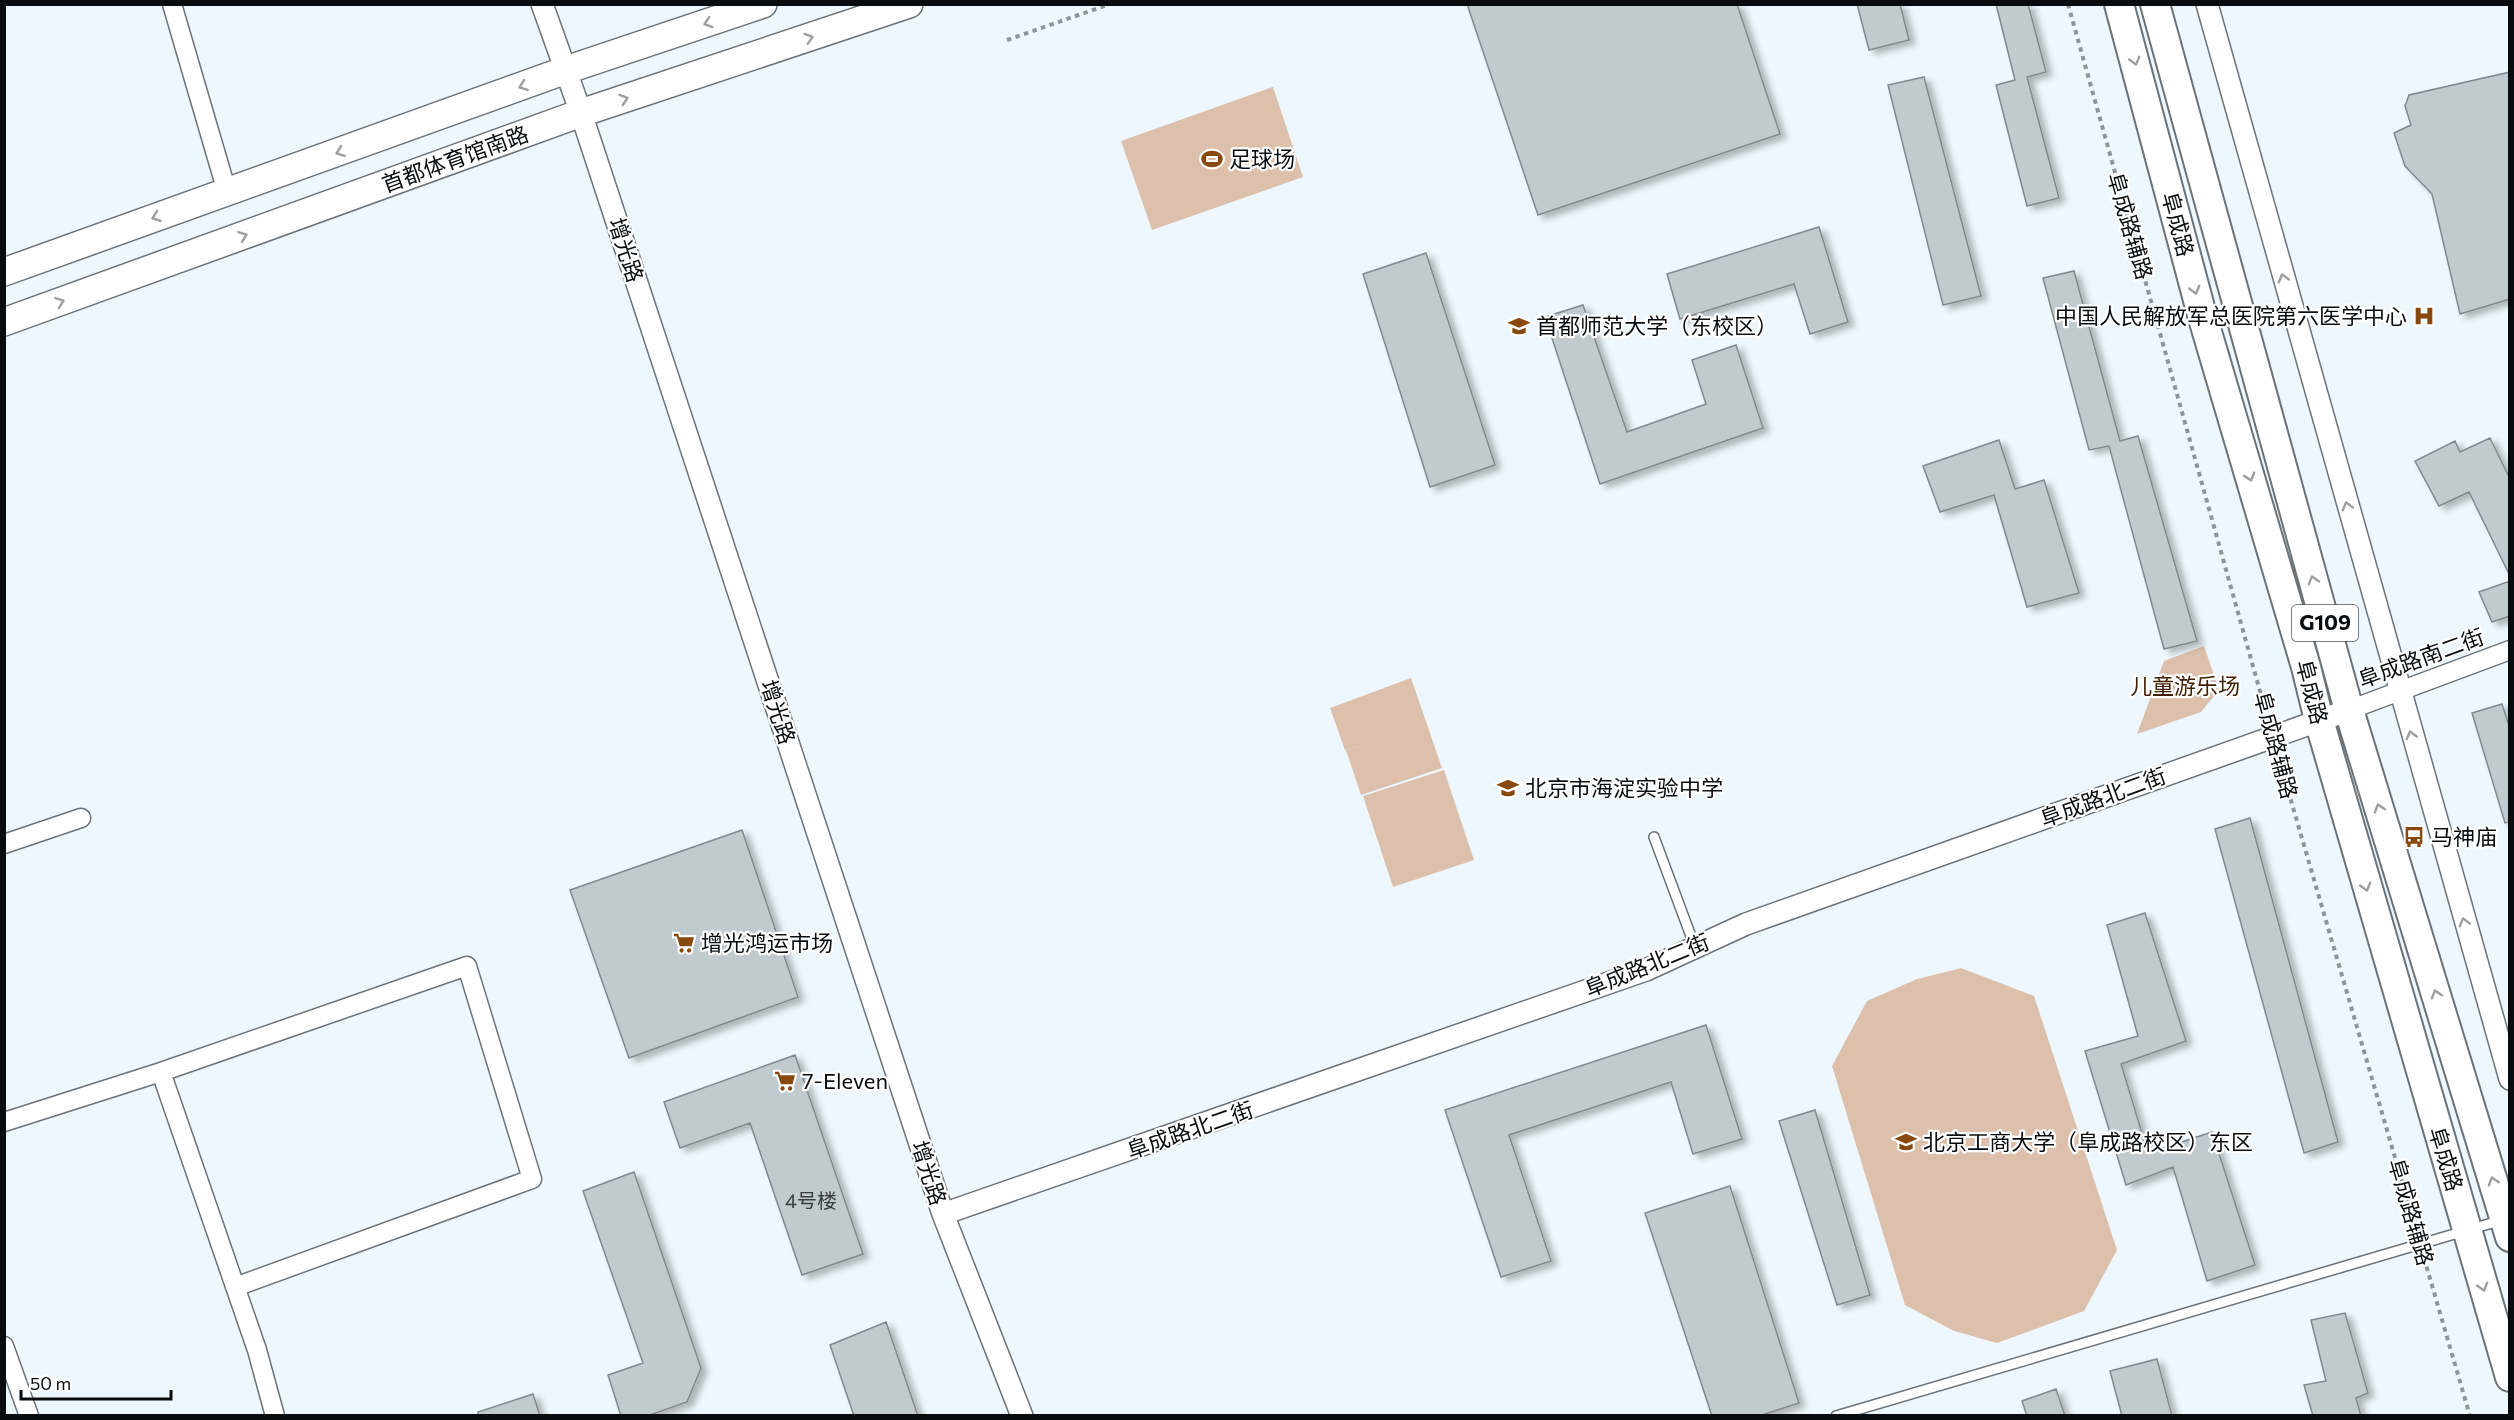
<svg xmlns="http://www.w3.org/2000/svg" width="2514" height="1420" font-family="Commissioner,'Noto Sans SC',sans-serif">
<defs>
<filter id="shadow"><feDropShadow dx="6" dy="4" stdDeviation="3" flood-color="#0004"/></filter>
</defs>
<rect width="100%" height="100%" fill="#edf7fd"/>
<path fill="#dcc0ac" d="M1273,87L1303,177L1152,230L1121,141Z
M2204,646L2219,690L2201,712L2137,734L2164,661Z
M1411,678L1442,768L1361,795L1346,750L1365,744L1345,750L1330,708Z
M1444,770L1474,860L1393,887L1363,796Z
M1961,968L2034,996L2117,1250L2084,1311L1997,1343L1954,1331L1905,1305L1832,1066L1867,1001L1917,979Z"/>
<path fill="#c0cacf" stroke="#81898e" stroke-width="1.5" filter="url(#shadow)" d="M1467,4H1737L1780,134L1538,215Z
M1857,4H1900L1909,40L1869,50Z
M1996,4H2028L2046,72L2027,77L2059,198L2027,206L1996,85L2015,80Z
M2510,72V299L2460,314L2432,194L2405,166L2394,133L2411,125L2405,106L2409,95Z
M1924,77L1981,296L1943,305L1888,85Z
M1819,227L1848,322L1810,334L1794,284L1680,319L1667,274Z
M1426,253L1495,465L1430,487L1363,274Z
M2074,271L2120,441L2138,436L2197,641L2164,649L2109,446L2089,450L2043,278Z
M1583,305L1627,432L1706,404L1692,360L1736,345L1763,428L1600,484L1545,317Z
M2490,438L2510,479V576L2469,492L2439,506L2415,461L2455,441L2460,452Z
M1999,440L2015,489L2044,480L2079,593L2027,607L1994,495L1940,512L1923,466Z
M2510,581V616L2492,622L2479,592Z
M2502,704L2510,729V822L2505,823L2472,713Z
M2250,818L2338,1142L2304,1153L2215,829Z
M742,830L798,997L629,1058L570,890Z
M2145,913L2186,1041L2121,1064L2148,1153L2212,1132L2255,1265L2207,1281L2173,1167L2126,1185L2085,1051L2138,1036L2107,925Z
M1706,1025L1742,1139L1693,1154L1671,1082L1509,1135L1551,1261L1501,1277L1445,1110Z
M795,1055L863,1254L802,1275L750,1123L680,1148L664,1102Z
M1815,1110L1870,1295L1837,1305L1779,1121Z
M634,1172L701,1368L687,1402L647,1416H621L608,1375L643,1363L583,1191Z
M1730,1186L1799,1403L1759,1416H1712L1645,1213Z
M2345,1313L2368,1393L2356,1398L2361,1416H2313L2304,1385L2326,1381L2311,1320Z
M886,1322L918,1416H854L830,1345Z
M2157,1359L2172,1416H2122L2110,1371Z
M2056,1389L2065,1416H2027L2022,1401Z
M533,1394L540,1416H478V1412Z"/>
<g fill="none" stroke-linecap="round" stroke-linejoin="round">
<defs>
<path id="service" d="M1654,837L1695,947
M1836,1416L2502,1220"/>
<path id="minor" d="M172,4L227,192
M2349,710L2510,650
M4,844L81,818
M161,1072L257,1350L275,1416
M4,1122L161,1072L467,966L532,1179L235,1287
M4,1346L29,1416"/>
<path id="tertiary" d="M542,4L581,113L943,1214L1022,1416
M2207,4L2510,1079
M943,1214L1646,970L1746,924L2349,710"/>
<path id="primary" d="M4,272L566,70L763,4
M4,322L581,113L909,4"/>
<path id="trunk" d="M2119,4L2202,315L2306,667L2319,720L2510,1377
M2155,4L2349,710L2510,1237"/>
</defs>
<use href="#service" stroke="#6b7378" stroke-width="12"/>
<use href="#minor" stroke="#6b7378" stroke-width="21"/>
<use href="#tertiary" stroke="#6b7378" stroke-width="24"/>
<use href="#primary" stroke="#6b7378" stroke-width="30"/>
<use href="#trunk" stroke="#6b7378" stroke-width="32"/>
<path stroke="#8e9599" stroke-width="4" stroke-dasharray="4.5 4.5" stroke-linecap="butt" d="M2068,4L2268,720
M1007,40L1110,4
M2278,756L2417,1233
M2424,1258L2470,1416"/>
<use href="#service" stroke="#fff" stroke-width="9"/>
<use href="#minor" stroke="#fff" stroke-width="18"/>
<use href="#tertiary" stroke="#fff" stroke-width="21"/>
<use href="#primary" stroke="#fff" stroke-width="27"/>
<use href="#trunk" stroke="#fff" stroke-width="28"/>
</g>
<defs><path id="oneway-chevron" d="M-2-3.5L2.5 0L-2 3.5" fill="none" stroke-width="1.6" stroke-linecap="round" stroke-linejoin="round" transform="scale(1.5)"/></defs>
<g stroke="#9d9e9f">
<use href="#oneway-chevron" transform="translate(708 23) rotate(162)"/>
<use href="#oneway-chevron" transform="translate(809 38) rotate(-18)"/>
<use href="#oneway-chevron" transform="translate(2135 61) rotate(74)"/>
<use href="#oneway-chevron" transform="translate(523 86) rotate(160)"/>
<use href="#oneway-chevron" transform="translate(624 99) rotate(-18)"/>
<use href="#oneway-chevron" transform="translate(340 152) rotate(160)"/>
<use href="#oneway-chevron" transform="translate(156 217) rotate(160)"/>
<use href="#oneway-chevron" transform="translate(243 236) rotate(-20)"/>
<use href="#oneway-chevron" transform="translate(2283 278) rotate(-106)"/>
<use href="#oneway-chevron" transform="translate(2195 290) rotate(75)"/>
<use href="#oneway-chevron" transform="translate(60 302) rotate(-20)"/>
<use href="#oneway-chevron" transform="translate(2250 477) rotate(73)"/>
<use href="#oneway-chevron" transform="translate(2347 506) rotate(-106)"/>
<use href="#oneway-chevron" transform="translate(2313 580) rotate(-106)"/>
<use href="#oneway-chevron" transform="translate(2411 735) rotate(-105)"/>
<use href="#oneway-chevron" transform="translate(2379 808) rotate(-107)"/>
<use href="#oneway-chevron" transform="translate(2366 887) rotate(74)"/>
<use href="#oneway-chevron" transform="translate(2464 922) rotate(-106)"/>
<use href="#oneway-chevron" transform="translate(2436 994) rotate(-107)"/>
<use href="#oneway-chevron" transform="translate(2493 1181) rotate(-107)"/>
<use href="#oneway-chevron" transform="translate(2483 1287) rotate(74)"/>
</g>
<defs>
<symbol id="stadium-bare" viewBox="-9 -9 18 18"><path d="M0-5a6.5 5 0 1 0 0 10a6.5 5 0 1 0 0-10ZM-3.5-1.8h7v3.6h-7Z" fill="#88490e" stroke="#fff" stroke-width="2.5" paint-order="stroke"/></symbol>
<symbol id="hospital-bare" viewBox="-9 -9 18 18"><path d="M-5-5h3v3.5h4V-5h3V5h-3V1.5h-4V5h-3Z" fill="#88490e" stroke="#fff" stroke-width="2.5" paint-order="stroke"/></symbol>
<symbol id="university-bare" viewBox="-9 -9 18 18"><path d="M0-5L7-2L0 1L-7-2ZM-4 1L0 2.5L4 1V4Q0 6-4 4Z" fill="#88490e" stroke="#fff" stroke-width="2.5" paint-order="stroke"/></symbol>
<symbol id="school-bare" viewBox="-9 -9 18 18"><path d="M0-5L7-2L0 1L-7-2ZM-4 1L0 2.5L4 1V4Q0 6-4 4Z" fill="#88490e" stroke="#fff" stroke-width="2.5" paint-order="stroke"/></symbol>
<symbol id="bus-bare" viewBox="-9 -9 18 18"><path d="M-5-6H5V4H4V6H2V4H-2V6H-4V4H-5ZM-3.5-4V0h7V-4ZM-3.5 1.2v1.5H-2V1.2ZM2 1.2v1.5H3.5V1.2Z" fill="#88490e" stroke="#fff" stroke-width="2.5" paint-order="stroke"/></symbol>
<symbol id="supermarket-bare" viewBox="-9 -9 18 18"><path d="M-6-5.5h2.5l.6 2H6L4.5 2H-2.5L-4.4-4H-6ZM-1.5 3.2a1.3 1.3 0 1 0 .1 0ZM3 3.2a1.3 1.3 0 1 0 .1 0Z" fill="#88490e" stroke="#fff" stroke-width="2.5" paint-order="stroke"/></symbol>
</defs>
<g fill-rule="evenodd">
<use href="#stadium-bare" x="1197" y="144" width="30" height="30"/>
<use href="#hospital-bare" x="2409" y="301" width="30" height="30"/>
<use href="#university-bare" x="1504" y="311" width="30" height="30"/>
<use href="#school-bare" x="1493" y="773" width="30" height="30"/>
<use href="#bus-bare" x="2399" y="822" width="30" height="30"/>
<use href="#supermarket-bare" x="669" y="928" width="30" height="30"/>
<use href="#supermarket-bare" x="770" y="1066" width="30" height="30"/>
<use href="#university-bare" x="1891" y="1127" width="30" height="30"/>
</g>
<g text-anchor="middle" stroke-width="4.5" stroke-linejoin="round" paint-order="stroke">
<g font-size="20" fill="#373c3e">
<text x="811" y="1208">4号楼</text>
</g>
<rect fill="#fff" stroke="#535556" stroke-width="1.5" x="2292" y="605" width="66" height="36" rx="4.5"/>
<g font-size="21" font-weight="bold" fill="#090c0e">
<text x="2325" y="630">G109</text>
</g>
<g font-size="22" fill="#090c0e" stroke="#fff">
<text transform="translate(455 159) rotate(-20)" y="8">首都体育馆南路</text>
<text transform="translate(2178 224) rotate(75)" y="8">阜成路</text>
<text transform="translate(2130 226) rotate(74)" y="8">阜成路辅路</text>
<text transform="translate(626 250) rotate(72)" y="8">增光路</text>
<text transform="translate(2421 658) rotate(-20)" y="8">阜成路南二街</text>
<text transform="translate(2312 692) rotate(76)" y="8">阜成路</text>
<text transform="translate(778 712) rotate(72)" y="8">增光路</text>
<text transform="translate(2276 745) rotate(75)" y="8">阜成路辅路</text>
<text transform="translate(2103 797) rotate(-20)" y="8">阜成路北二街</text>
<text transform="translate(1647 965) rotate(-22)" y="8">阜成路北二街</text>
<text transform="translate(1190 1130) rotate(-19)" y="8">阜成路北二街</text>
<text transform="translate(2446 1159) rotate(73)" y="8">阜成路</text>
<text transform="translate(929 1173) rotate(72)" y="8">增光路</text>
<text transform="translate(2411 1212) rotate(74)" y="8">阜成路辅路</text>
</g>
<g font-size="22" fill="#090c0e" stroke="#fff" text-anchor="start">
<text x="1229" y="167">足球场</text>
<text x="2407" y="324" text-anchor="end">中国人民解放军总医院第六医学中心</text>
<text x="1536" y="334">首都师范大学（东校区）</text>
<text x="1525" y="796">北京市海淀实验中学</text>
<text x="2431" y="845">马神庙</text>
<text x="701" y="951">增光鸿运市场</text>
<text x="802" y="1089">7-Eleven</text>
<text x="1923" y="1150">北京工商大学（阜成路校区）东区</text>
</g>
<g font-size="22" fill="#412002" stroke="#fff">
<text x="2185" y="694">儿童游乐场</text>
</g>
</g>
<rect width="2514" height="1420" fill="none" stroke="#090c0e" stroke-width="12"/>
<path d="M21 1390v9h150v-9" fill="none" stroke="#090c0e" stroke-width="3"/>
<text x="30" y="1390" font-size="18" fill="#090c0e" stroke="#ffffff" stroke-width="4.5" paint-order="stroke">50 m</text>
</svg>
